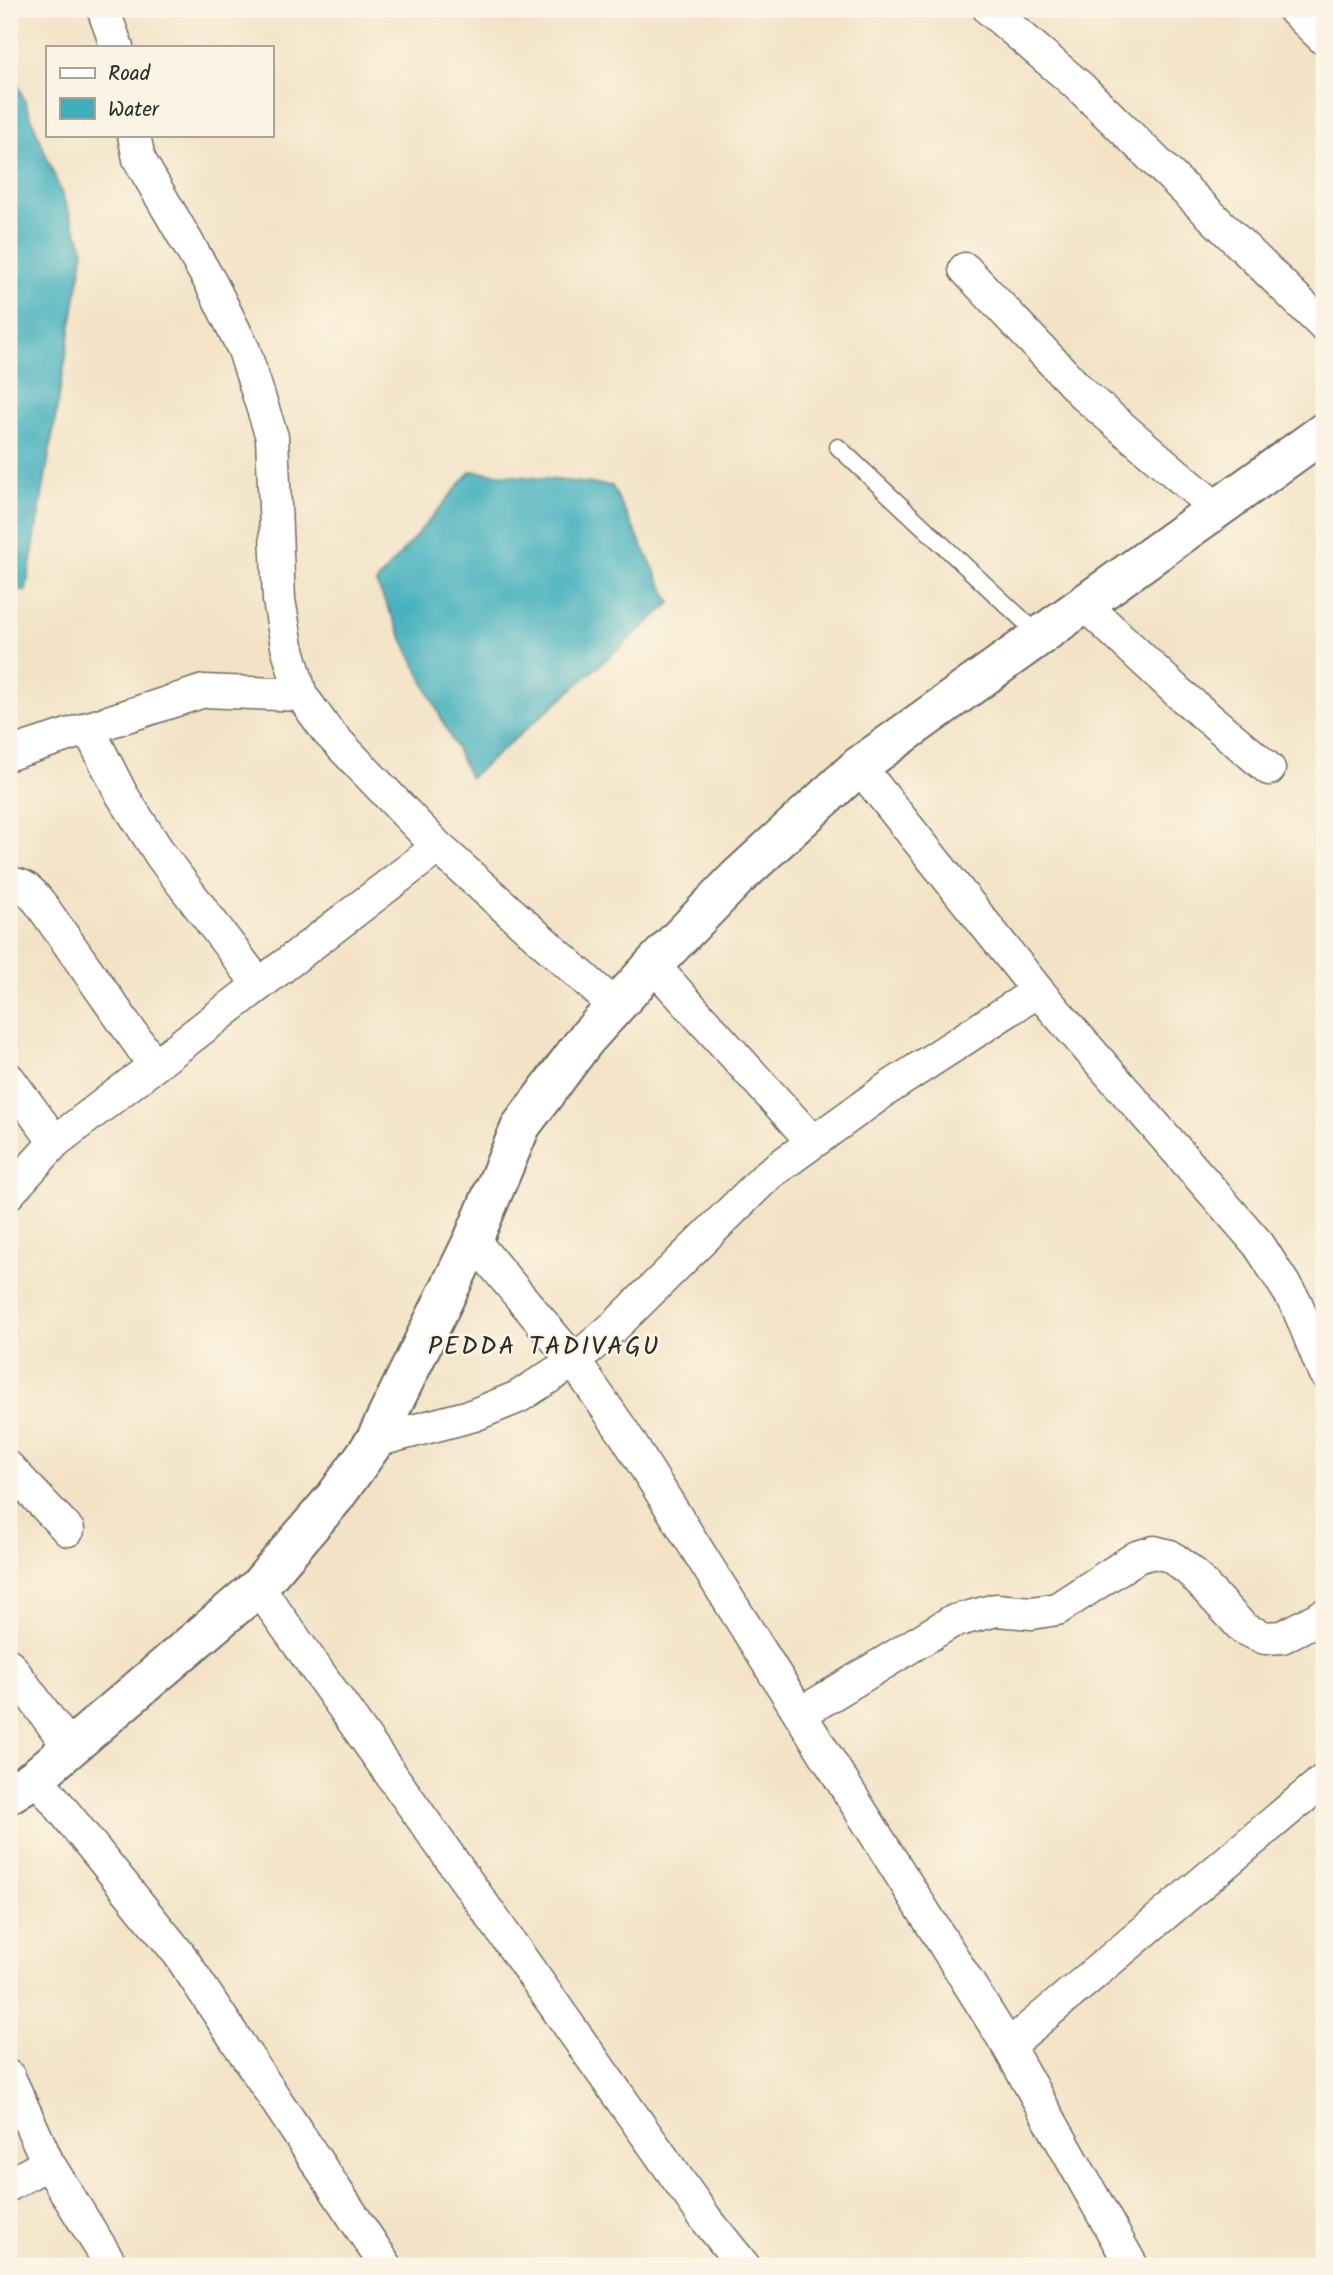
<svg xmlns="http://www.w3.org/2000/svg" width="1333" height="2275" font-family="Kalam,sans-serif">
<rect width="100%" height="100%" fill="#fcf5e5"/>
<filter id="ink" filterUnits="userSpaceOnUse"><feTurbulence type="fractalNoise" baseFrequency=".0143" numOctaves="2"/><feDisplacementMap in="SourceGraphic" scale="14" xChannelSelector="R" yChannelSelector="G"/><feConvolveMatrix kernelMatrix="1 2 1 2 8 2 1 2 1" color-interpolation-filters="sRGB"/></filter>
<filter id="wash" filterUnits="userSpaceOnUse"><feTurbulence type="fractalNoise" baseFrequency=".00686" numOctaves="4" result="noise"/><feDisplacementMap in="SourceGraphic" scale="28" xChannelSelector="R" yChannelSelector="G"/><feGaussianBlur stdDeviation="1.57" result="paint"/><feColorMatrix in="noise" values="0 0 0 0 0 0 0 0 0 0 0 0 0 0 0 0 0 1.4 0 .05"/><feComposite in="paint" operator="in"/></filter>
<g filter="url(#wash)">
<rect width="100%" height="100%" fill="#f3e3c6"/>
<path fill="#40afbd" stroke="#366d74" stroke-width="2" d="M9,62L84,250L26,591L9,588Z
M471,471L612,486L671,603L470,778L376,583Z"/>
</g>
<g filter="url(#ink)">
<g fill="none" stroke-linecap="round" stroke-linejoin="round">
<defs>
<path id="lane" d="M838,447L1040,636"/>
<path id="street" d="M103,9L117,47
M989,9L1080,87L1324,326
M1293,9L1324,39
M134,135L139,159L212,285L244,350L272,437L279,600L287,646L301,695L327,731L438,847L615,1006
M965,269L1083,394L1217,509
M1084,604L1180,694L1269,769
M88,728L122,795L162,857L259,985
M9,754L204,691L301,695
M859,766L1038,991L1259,1245L1296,1303L1324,1372
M9,884C24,883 31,892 40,903L154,1065
M653,965L813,1142
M9,1079L55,1142
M9,1193L55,1142L438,847
M473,1240L574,1361L624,1433L1008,2046L1132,2266
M375,1441L474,1415L518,1397L574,1361L616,1325L769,1174L887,1089L1038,991
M9,1468L68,1530
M258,1587L706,2219L744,2266
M9,1665L70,1748
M800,1714L951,1622L996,1610L1032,1613L1057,1609L1137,1557L1154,1552L1170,1556L1190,1571L1244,1629L1265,1638L1282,1637L1324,1615
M36,1777L179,1954L386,2266
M1008,2046L1324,1780
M9,2077L48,2163L112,2266
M9,2185L48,2163"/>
<path id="secondary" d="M9,1794L36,1777L258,1587L335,1497L375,1441L473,1240L521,1126L586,1039L653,965L737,878L859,766L1324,432"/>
</defs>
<use href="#lane" stroke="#716b61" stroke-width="19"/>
<use href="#street" stroke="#716b61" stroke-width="35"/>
<use href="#secondary" stroke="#716b61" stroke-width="42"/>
<use href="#lane" stroke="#fff" stroke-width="16"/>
<use href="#street" stroke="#fff" stroke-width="32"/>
<use href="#secondary" stroke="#fff" stroke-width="38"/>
</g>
</g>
<g text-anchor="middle" stroke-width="5" stroke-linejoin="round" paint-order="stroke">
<g font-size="26" letter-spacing="2" fill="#2b2b2b" stroke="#fcf5e5">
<text x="544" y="1354">PEDDA TADIVAGU</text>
</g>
</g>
<rect width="1333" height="2275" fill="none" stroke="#fcf5e5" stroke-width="35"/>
<rect x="46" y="46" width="228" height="91" fill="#fcf5e5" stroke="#a8a49b" stroke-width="2"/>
<rect x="60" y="68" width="35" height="10" fill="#ffffff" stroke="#a8a49b" stroke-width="2"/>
<text x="108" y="80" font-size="21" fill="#2b2b2b">Road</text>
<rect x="60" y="98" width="35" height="21" fill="#40afbd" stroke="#a8a49b" stroke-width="2"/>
<text x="108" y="116" font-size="21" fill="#2b2b2b">Water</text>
</svg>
